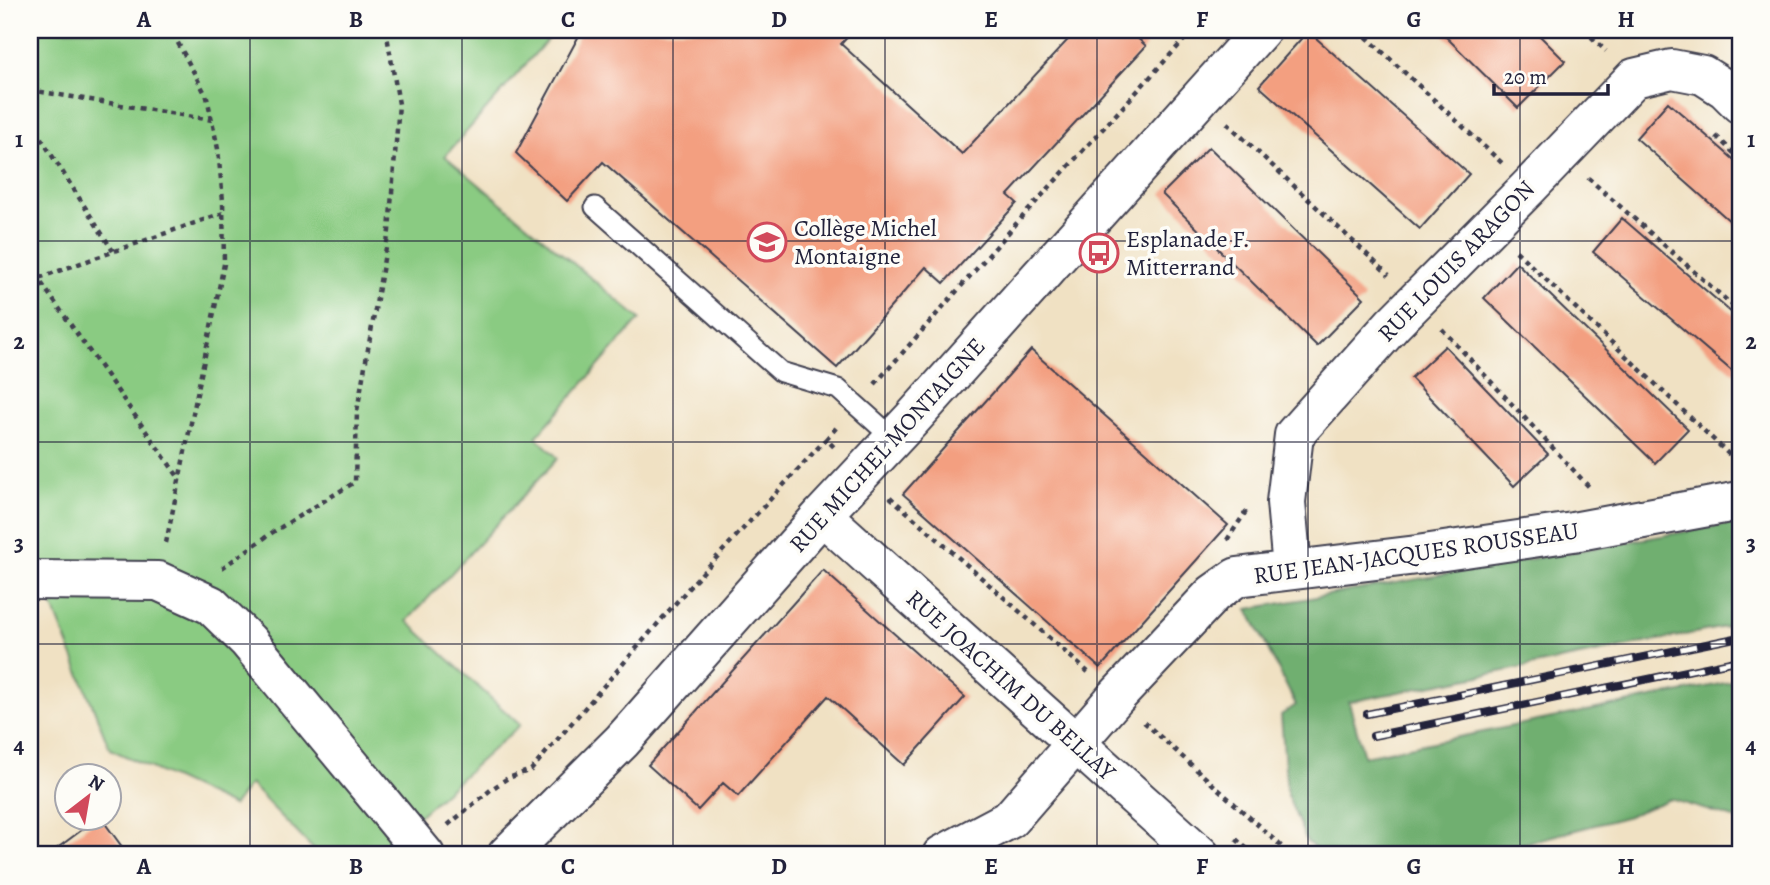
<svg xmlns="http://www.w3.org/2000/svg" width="1770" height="885" font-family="Alegreya,serif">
<rect width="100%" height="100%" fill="#fdfcf7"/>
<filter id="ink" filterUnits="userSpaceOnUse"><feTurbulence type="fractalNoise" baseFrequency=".0143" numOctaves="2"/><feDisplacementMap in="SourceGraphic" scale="14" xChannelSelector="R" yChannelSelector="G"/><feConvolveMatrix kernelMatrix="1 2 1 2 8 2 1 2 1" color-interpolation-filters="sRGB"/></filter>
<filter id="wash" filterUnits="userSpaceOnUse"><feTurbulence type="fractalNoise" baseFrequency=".00686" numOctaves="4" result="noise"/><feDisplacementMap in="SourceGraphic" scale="28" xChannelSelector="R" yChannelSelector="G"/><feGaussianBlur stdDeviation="1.57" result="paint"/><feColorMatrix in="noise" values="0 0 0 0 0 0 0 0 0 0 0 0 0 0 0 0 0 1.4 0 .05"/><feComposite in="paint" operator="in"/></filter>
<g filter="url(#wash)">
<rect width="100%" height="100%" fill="#f0e1c3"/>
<path fill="#8acb82" stroke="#56765e" stroke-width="2" d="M30,30H556L445,156L640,319L536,437L558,458L407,621L520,725L375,855H319L250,784L233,806L110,749L30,549Z"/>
<path fill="#6faf70" stroke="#486856" stroke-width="2" d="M1740,522V624L1349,702L1364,756L1740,680V820L1670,799L1626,817L1479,855H1324L1307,842L1287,794L1281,715L1296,705L1248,609Z"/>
<g id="blocks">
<path fill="#f39f80" d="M582,30H854L841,44L962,154L1077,30H1129L1146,46L1008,195L1017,203L944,283L926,267L837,368L603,162L567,201L516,153Z
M1439,30H1534L1565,61L1518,108Z
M1308,31L1469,174L1420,229L1259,86Z
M1668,102L1740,165V230L1636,138Z
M1209,147L1364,298L1317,346L1162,194Z
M1622,218L1740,320V378L1593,252Z
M1517,263L1688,429L1655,463L1484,298Z
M1445,346L1548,454L1514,486L1411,378Z
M1031,350L1228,525L1100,668L903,494Z
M823,570L965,697L904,765L828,696L738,796L723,783L698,810L648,765Z
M98,818H101L128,855H48Z"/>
</g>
</g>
<g filter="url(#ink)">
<use href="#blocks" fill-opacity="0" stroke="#413f4f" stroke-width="2"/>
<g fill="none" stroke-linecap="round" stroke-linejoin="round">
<defs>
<path id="service" d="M595,207L781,372L838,389L894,439"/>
<path id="minor" d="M822,515L1200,855
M1292,569L1286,502L1294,435L1393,324L1528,188L1634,78L1672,69L1703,75L1725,89L1740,104
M30,580L158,581L211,605L248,641L425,855
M507,855L622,741L822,515L912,419L1261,30
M942,855L1010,819L1116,697L1213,594L1237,577L1417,555L1573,532L1740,501"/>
</defs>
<use href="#service" stroke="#413f4f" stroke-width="23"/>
<use href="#minor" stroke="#413f4f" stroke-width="42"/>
<path stroke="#413f4f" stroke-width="4.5" stroke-dasharray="5 5" stroke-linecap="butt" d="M1359,30L1502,163
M1584,30L1606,51
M30,91H36L212,120
M30,121L113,251
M1227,123L1389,275
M1716,136L1740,159
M1588,178L1740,312
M1516,251L1738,463
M30,267L179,478
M30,281L223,213
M1442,329L1591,489
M875,384L1015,225L1193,30
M826,439L837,427
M890,497L1088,672
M1227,540L1247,510
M166,543L224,264L223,201L218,149L207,97L171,30
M222,568L273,532L355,482L357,411L389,231L399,104L386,30
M1144,722L1291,855
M448,825L493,788L508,778L531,770L693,583L826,439L834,447
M1236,839L1254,855"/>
<use href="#service" stroke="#fff" stroke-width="19"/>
<use href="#minor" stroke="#fff" stroke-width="38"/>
<defs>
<path id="rail" d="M1367,714L1740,637
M1373,736L1740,660"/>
</defs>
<use href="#rail" stroke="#22223b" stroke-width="8"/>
<use href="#rail" stroke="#fdfcf7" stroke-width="5" stroke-dasharray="16" stroke-linecap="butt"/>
</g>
</g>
<path fill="none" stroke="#22223b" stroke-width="2" stroke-opacity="0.55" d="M250,30V855M462,30V855M673,30V855M885,30V855M1097,30V855M1308,30V855M1520,30V855M30,241H1740M30,442H1740M30,644H1740"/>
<defs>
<symbol id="school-ring" viewBox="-11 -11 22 22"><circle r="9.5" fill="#fdfcf7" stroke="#d1495b" stroke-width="1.5"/><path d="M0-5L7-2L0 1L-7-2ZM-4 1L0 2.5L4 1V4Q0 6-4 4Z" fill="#d1495b"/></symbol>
<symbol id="bus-ring" viewBox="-11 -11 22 22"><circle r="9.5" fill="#fdfcf7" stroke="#d1495b" stroke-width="1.5"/><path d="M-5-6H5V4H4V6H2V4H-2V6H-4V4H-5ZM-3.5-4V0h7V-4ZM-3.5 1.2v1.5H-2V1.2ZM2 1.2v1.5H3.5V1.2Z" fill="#d1495b"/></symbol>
</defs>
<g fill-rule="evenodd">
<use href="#school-ring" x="745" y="220" width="44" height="44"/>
<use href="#bus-ring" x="1077" y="231" width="44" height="44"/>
</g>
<g text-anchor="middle" stroke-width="7" stroke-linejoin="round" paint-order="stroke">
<g font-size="24" fill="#22223b" stroke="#fdfcf7" text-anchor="start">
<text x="794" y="236">Collège Michel<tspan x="794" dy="28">Montaigne</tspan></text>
<text x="1126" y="247">Esplanade F.<tspan x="1126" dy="28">Mitterrand</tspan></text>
</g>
<g font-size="24" fill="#22223b" stroke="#fdfcf7">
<text transform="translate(1456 261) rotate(-46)" y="8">RUE LOUIS ARAGON</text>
<text transform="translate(887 445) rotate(-48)" y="8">RUE MICHEL MONTAIGNE</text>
<text transform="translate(1416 553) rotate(-8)" y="8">RUE JEAN-JACQUES ROUSSEAU</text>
<text transform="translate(1011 685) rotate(42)" y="8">RUE JOACHIM DU BELLAY</text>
</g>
</g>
<rect width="1770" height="885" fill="none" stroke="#fdfcf7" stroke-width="77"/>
<g transform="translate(88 797) rotate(31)"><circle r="33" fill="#fdfcf7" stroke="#a5a5ac" stroke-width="2"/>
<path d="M0-5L12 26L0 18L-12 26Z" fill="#d1495b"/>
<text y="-10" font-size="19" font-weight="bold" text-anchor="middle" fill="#22223b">N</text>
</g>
<path d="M1494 84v10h114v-10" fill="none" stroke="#22223b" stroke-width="3.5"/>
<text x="1504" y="84" font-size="21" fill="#22223b" stroke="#fdfcf7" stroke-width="5" paint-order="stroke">20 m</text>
<rect x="38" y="38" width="1694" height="808" fill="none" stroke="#22223b" stroke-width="2.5"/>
<g font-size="23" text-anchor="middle" font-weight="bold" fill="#22223b">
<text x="144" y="27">A</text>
<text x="356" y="27">B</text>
<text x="568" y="27">C</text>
<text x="779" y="27">D</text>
<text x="991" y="27">E</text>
<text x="1202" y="27">F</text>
<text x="1414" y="27">G</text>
<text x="1626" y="27">H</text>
<text x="19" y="147">1</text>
<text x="1751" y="147">1</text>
<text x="19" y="349">2</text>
<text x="1751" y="349">2</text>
<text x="19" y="551">3</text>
<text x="1751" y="551">3</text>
<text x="19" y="753">4</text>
<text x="1751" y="753">4</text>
<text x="144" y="874">A</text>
<text x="356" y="874">B</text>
<text x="568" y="874">C</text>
<text x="779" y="874">D</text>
<text x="991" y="874">E</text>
<text x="1202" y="874">F</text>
<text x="1414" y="874">G</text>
<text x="1626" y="874">H</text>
</g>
</svg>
